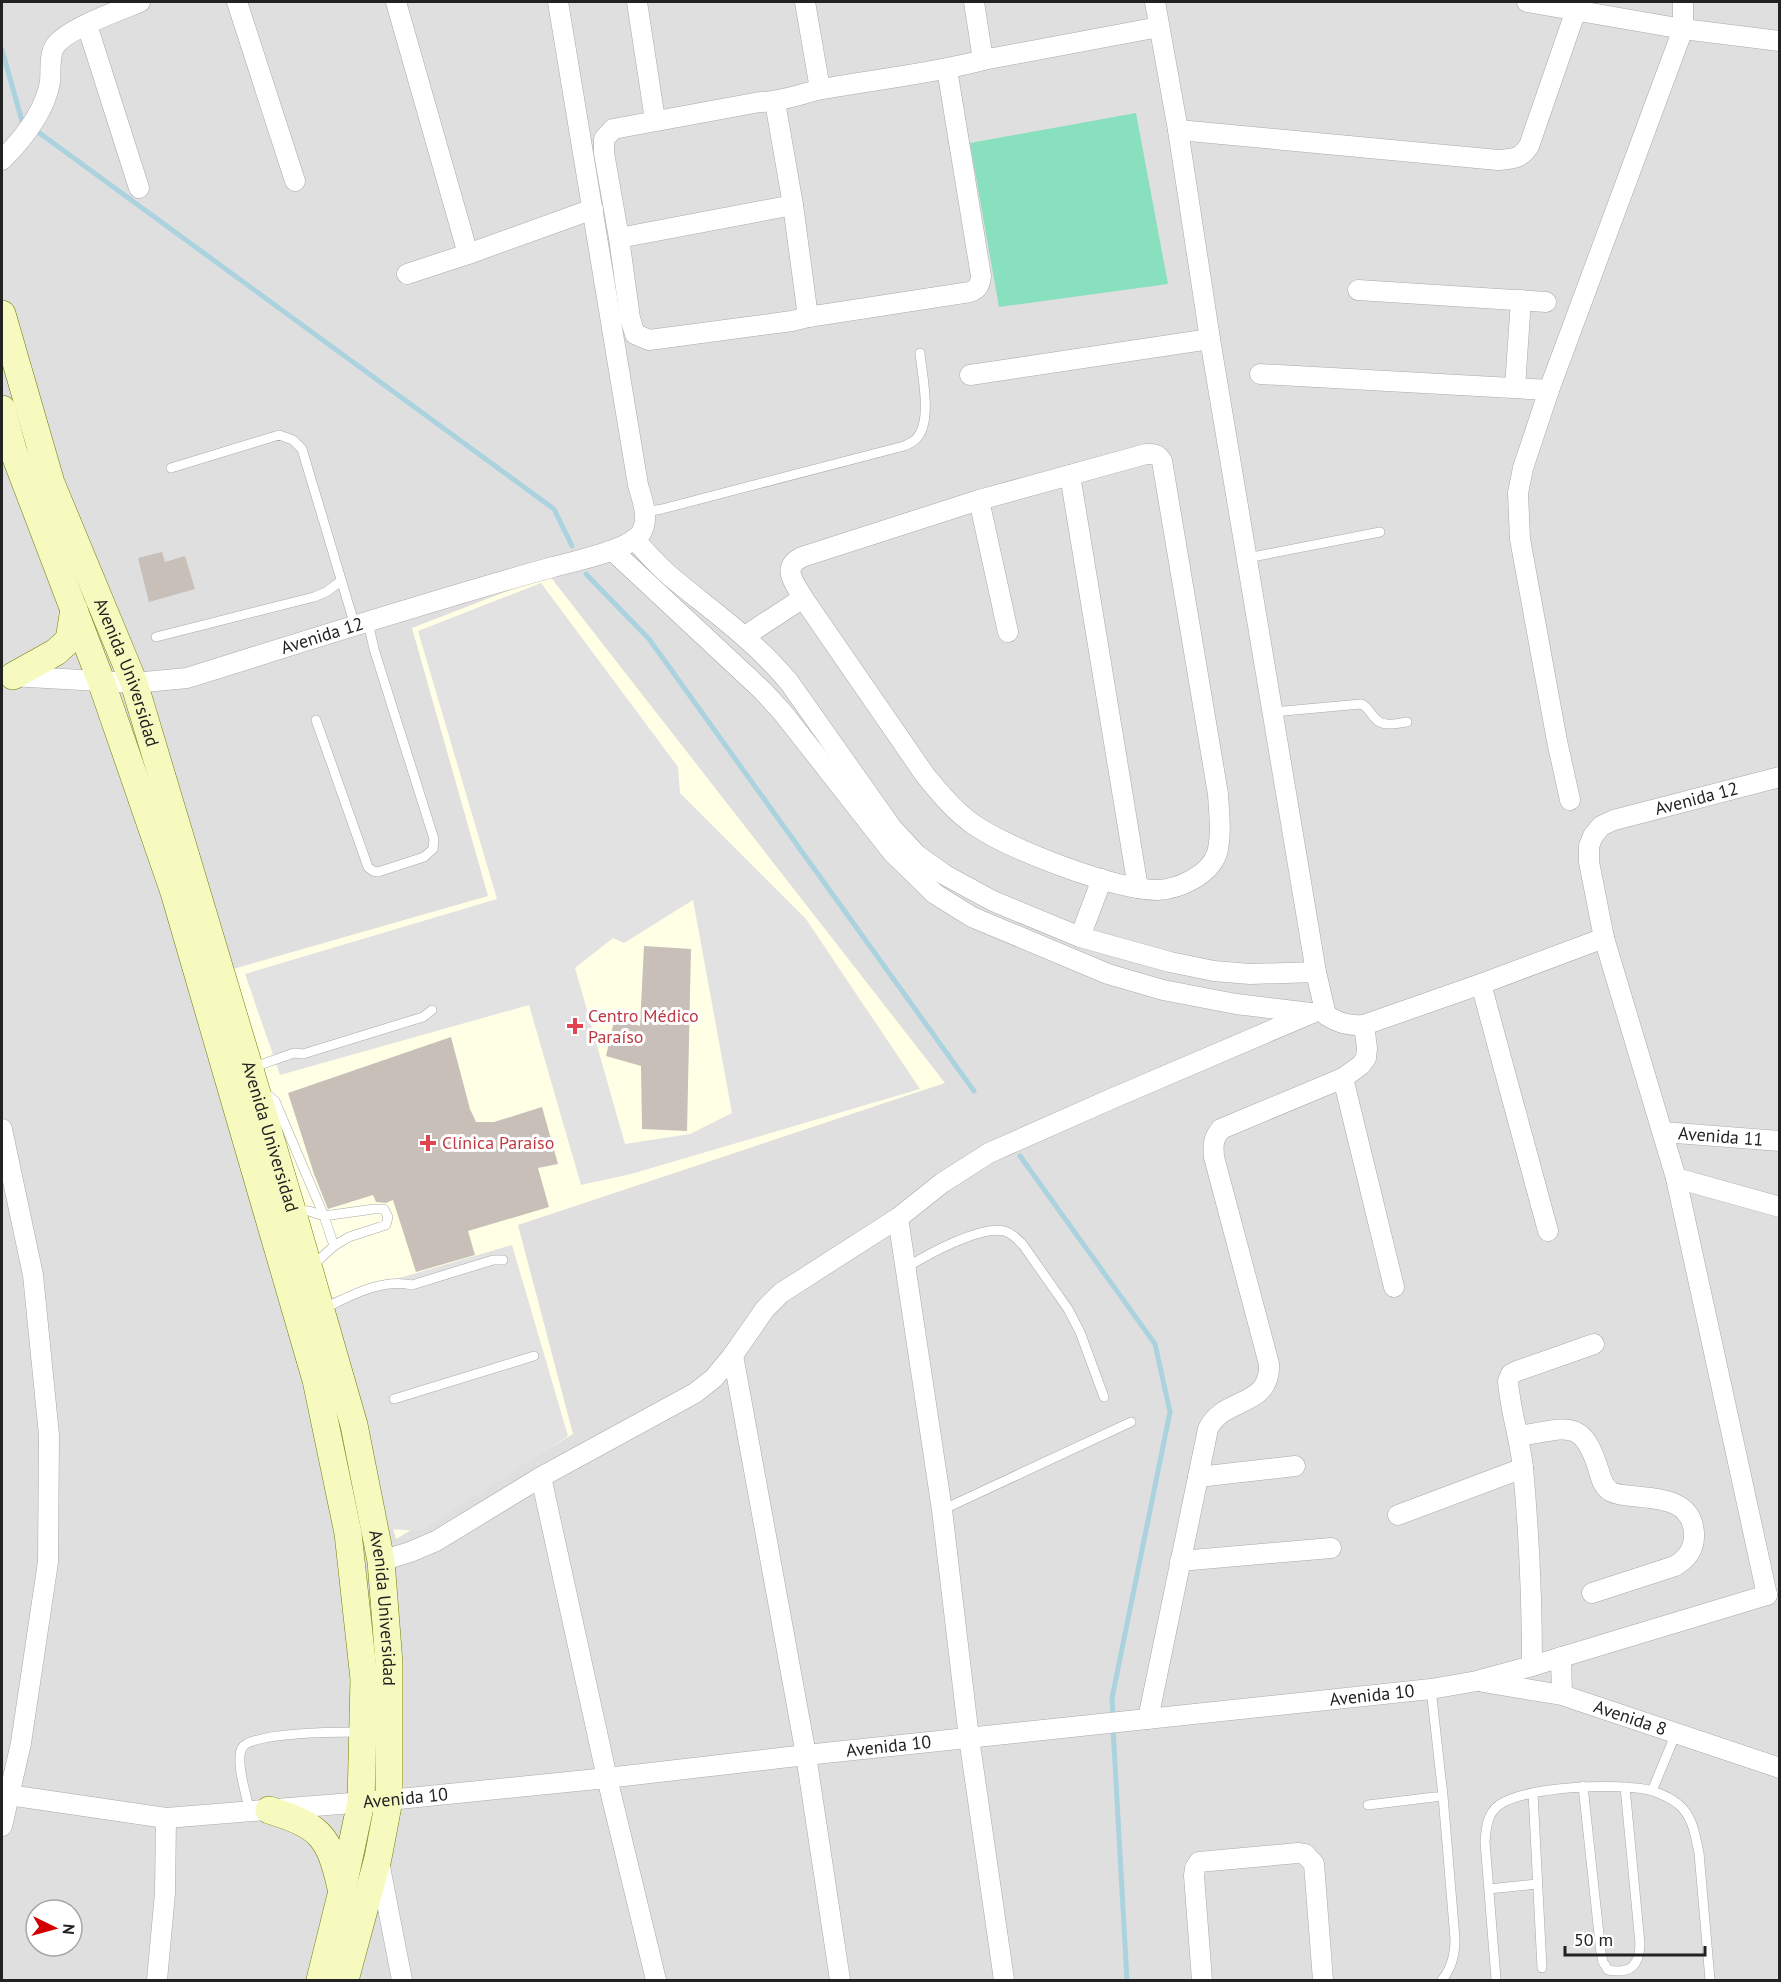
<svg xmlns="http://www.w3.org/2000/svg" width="1781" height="1982" font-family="'PT Sans',sans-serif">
<rect width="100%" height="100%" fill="#f2efe9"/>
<path fill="#e0dfdf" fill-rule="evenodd" d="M2,2H1779V1980H2ZM36,1910H72V1946H36Z"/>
<path fill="#ffffe5" d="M549,575L945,1083L518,1225L573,1434L396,1539L233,969L488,896L412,628Z"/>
<path fill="#88e0be" d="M1136,113L1168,284L999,307L970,143Z"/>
<path fill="#e2e2e2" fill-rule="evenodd" d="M541,583L678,767L680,793L806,919L920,1089L631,1174L581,1185L529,1005L280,1075L245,974L497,899L418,631ZM693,900L732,1113L690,1134L625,1144L575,968L613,938L624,943Z
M512,1245L568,1436L421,1531L387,1529L328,1299Z"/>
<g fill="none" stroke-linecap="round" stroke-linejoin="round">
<path stroke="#aad3df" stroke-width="5" d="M2,50L22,121L26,124
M34,129L554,509L572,546
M586,574L649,639L974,1091
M1020,1156L1155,1344L1170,1412L1112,1698L1113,1718
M1113,1728L1127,1980"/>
</g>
<path fill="#c7bfb8" d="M162,552L165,562L185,556L195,589L149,602L138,558Z
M644,946L691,949L687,1131L642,1129L641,1066L606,1056L615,1017L640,1026Z
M451,1037L470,1109L476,1122H494L542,1107L558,1164L538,1168L549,1207L468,1231L475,1255L416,1272L393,1200L386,1203L376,1202L373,1195L328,1209L314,1174L288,1093Z"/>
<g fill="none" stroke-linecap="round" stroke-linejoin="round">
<defs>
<path id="lane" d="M171,468L279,435L293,440L302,449L355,626
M645,512L662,509L904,446C908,444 913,442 916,439C933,422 922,375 920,353
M1247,558L1380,532
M156,637L314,597L326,592L341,581
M1273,712L1361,704C1371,708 1372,720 1382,723C1389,726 1399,723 1407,722
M316,720L368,867L373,871L378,872L424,857L433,849L434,839L374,649L368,622
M251,1068L294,1053L303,1054L423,1017L432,1010
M264,1092L275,1101L324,1216L334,1246L311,1267
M294,1210L309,1211L324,1216L374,1209H384L388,1217L386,1225L349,1237L334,1246
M906,1268C926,1255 981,1225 1004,1231C1012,1233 1017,1239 1023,1245L1068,1309L1080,1332L1104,1397
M323,1309C350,1296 382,1278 412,1285L493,1260H503
M394,1399L534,1356
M942,1510L1131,1422
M1431,1689L1443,1796L1455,1939C1455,1955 1452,1968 1442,1980
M1583,1786L1601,1953L1603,1962L1608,1970C1631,1974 1639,1966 1640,1944L1625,1787
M1652,1791L1676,1733
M1533,1793L1542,1968
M1368,1805L1443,1796
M250,1812C247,1797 235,1762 242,1748C250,1732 340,1732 359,1732
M1489,1889L1537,1884
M1496,1979L1485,1842C1486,1828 1487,1814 1499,1805C1526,1786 1622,1782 1653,1791C1661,1794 1671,1798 1678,1804C1693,1816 1695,1835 1699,1853L1710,1980"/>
<g id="street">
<path d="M237,2L295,181"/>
<path d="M396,2L468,254"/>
<path d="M637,2L655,120"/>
<path d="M805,2L820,89"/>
<path d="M1155,2L1178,130L1210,339L1316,972L1326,1015C1339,1023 1348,1026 1364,1025L1481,984L1604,938"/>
<path d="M1527,2L1683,29L1780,41"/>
<path d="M87,25L139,188"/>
<path d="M983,60L1159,27"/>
<path d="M947,69L981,276C980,285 978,289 970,292L808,317L792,321L649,340L635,334L630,318L619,238L604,153V139L613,129L760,102C782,102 802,93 823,89C877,79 931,74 983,60L974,2"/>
<path d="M775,102L793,205L808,317"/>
<path d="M1178,130L1498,160C1514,159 1520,159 1529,146L1576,10"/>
<path d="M2,160C22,140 45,111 50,82C51,72 49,54 55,46C66,29 120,10 140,2"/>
<path d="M619,238L793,205"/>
<path d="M407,274L468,254L593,209"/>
<path d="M1358,290L1546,302"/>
<path d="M1260,374L1549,390"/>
<path d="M970,375L1210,339"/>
<path d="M1515,387L1521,300"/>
<path d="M1146,454C1154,454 1158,454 1162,461L1218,794C1219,812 1222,835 1217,853C1210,875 1179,889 1158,890C1115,890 1008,849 973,824C954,811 939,792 925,775L803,598C795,583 780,568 802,557L979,500Z"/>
<path d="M1070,475L1138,888"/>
<path d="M979,500L1008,632"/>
<path d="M634,539C646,552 657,565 670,576C713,612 753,639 789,682L892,828L917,855L945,875L993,901L1080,937L1170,962L1214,971L1250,974L1316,972"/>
<path d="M613,551L763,691L783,713L892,852L935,894L972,917L1108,974L1163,990L1236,1004L1311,1013"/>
<path d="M745,636L803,598"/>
<path id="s1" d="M11,676L134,683L187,678C309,640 430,601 553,567C572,562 630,550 641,533C650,519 642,499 638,485L558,2"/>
<path d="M1570,800L1557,741L1520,539L1518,493L1523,468L1549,390L1683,29V2"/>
<path d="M1080,937L1102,879"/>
<path d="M1481,984L1548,1231"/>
<path d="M1343,1078L1394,1287"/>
<path d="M2,1129L33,1275L49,1435L48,1562L21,1743L2,1826"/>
<path id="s2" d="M1663,1132L1780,1141"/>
<path d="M1676,1178L1780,1207"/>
<path d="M898,1218L942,1510L969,1738L1004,1980"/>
<path d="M733,1355L806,1755L840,1980"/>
<path d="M1519,1436C1567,1429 1582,1416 1599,1471C1601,1479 1603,1486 1610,1491C1616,1495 1624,1495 1632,1496C1659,1499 1692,1499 1694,1533C1695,1549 1687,1559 1675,1566L1592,1593"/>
<path d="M541,1477L607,1778L656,1980"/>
<path d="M1198,1477L1295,1466"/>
<path d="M1398,1515L1523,1468"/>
<path d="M381,1561L410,1552L436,1541L541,1477L695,1393L714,1378L733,1355L765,1309L781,1293L898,1218L942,1183L989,1153L1111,1099L1312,1013"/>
<path d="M1180,1561L1331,1548"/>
<path id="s3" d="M1767,1595L1676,1178L1604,938L1589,862V846L1593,836L1601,826L1614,820L1780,777"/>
<path d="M1561,1657L1562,1695"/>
<path d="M1532,1666C1532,1600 1529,1533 1523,1468C1520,1438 1510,1410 1508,1381L1511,1374L1517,1371L1594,1344"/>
<path id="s4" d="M1483,1682L1562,1695L1780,1768"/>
<path d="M1148,1719L1208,1429C1224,1396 1271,1408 1269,1364L1214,1157C1213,1145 1213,1138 1221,1129L1343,1078L1361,1065L1366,1058L1367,1048L1364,1025"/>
<path id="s5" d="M2,1794L166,1818L389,1800L607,1778L806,1755L1431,1689L1477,1681L1532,1666L1767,1595"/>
<path d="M379,1862L402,1980"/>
<path d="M157,1980L165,1893L166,1818"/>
<path d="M1202,1980L1194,1876L1195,1868L1199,1862L1298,1853L1305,1854L1314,1864L1323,1980"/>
</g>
<g id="secondary">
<path id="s6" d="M2,314L51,483L134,683L292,1210L354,1425L381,1561L389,1663V1800L378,1858L345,1980"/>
<path d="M2,409L13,450L101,681L174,892L316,1380L348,1533L364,1679L361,1802L342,1891L320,1980"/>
<path d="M13,676L56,652L69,640L74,609"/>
<path d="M269,1810C320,1826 329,1835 341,1888"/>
</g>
</defs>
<use href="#lane" stroke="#a9a9a9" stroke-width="10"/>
<use href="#street" stroke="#a9a9a9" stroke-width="21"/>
<use href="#secondary" stroke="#707d05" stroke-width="28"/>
<use href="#lane" stroke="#fff" stroke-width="9"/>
<use href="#street" stroke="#fff" stroke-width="20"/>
<use href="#secondary" stroke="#f7fabf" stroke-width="27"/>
</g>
<g fill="#e0444e" stroke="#fff" stroke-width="2">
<path d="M572 1017h6v6h6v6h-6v6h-6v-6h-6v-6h6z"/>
<path d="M425 1134h6v6h6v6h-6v6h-6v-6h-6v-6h6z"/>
</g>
<g text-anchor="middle" stroke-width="6" stroke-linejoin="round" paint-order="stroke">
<g font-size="18" fill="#222" stroke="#fff">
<text dy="6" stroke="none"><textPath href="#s1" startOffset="318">Avenida 12</textPath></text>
<text dy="6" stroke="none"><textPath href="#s6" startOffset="380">Avenida Universidad</textPath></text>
<text dy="6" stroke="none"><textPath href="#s3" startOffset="894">Avenida 12</textPath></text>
<text dy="6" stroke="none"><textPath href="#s6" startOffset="866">Avenida Universidad</textPath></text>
<text dy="6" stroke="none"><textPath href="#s2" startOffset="58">Avenida 11</textPath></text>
<text dy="6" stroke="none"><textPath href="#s6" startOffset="1352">Avenida Universidad</textPath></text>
<text dy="6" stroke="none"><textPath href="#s5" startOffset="1378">Avenida 10</textPath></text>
<text dy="6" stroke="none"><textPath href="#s4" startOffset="152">Avenida 8</textPath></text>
<text dy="6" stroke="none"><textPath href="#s5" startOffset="892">Avenida 10</textPath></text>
<text dy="6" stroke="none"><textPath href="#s5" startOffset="406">Avenida 10</textPath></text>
</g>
<g font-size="18" fill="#be3a42" stroke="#fff" text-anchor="start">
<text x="588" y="1022">Centro Médico<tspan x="588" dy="21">Paraíso</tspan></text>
<text x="442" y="1149">Clínica Paraíso</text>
</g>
</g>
<rect width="1781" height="1982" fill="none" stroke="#222222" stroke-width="6"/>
<g transform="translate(54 1928) rotate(95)"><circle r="28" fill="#ffffff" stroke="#a7a7a7" stroke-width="1.5"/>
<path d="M0-4.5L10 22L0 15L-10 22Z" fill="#d40000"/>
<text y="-9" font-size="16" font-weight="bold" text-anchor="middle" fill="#222222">N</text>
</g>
<path d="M1565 1946v9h140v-9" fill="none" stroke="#222222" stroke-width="3"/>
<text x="1574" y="1946" font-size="18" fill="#222222" stroke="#ffffff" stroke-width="4.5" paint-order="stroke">50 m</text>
</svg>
